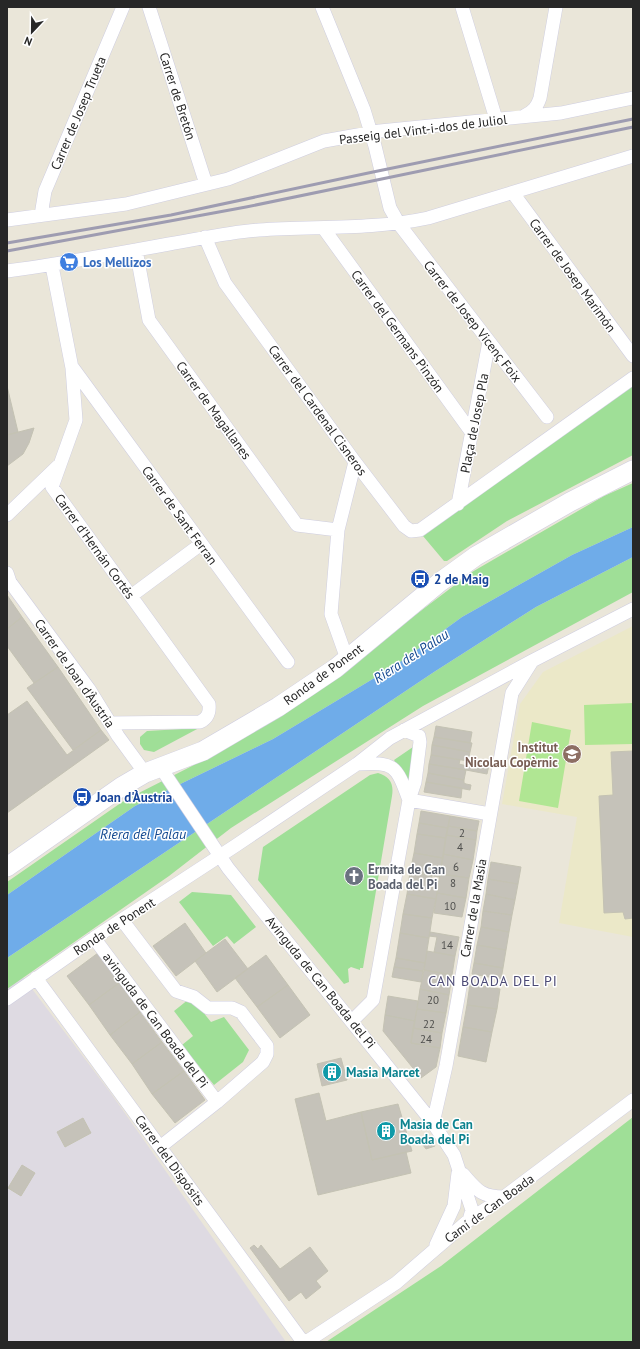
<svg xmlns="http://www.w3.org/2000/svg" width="640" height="1349" font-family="'PT Sans',sans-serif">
<rect width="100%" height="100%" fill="#eae6d9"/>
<path fill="#dedae2" d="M23,977L110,1092L286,1342H7V989Z"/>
<path fill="#ebe8c8" d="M633,626V937L559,923L577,817L502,804L520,704L543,672Z"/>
<path fill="#9fdf97" d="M633,382V455L507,521L447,561H444L423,536Z
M633,483V527L572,555L462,617L396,665L273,739L135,806L7,895V882L125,800L192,766L319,688L472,572L604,496Z
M633,557V592L423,706L231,828L169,876L7,989V958L434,672L536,607Z
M199,728L154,752L144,750L140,744V737L147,731Z
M413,747L415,750L409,783L394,760Z
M378,773C390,777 394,783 392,796L363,968H360V970L351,967L348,969L349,982L344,984L258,880L263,847L370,775Z
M192,892L231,895L256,927L234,944L227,936L213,946L179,902Z
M189,999L194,1001L211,1022L224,1017L249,1050L243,1062L214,1085L182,1045L193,1036L174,1011Z
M633,1117V1342H326L441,1266Z"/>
<path fill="#b0e693" d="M633,703V744L585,745L584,705Z
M532,722L571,730L558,808L519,801Z"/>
<path fill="#6face9" d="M633,527V557L536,607L434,672L7,958V895L135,806L273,739L396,665L462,617L572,555Z"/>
<path fill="#c5c2b9" stroke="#c4c2b3" d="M7,386L18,432L7,435Z
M34,428L29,443L23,454L7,466V435Z
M7,595L22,617L7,629Z
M22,617L58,667L34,683L7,646V629Z
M58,667L101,730L73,750L27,688Z
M27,701L67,755L101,730L109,740L7,813V715Z
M436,726L472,732L470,743L434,737Z
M434,737L472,743L470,752L432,745Z
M432,745L470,752L468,761L431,755Z
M633,751V918L625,919L623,912L604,913L599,796L613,795L611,752Z
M431,755L460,760L459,764L467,766L466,770L429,764Z
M468,761L489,765L487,774L466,770Z
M429,764L466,770L464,780L428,773Z
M428,773L464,780V783L466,784L471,785L470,790L426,782Z
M426,782L462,788L461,798L424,792Z
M421,811L450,816L448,828L419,823Z
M450,816L479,821L477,831L448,826Z
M419,823L448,828L446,838L417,834Z
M448,826L477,831L476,840L446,835Z
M417,834L446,838L443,858L414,853Z
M446,835L476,840L473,860L443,854Z
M414,853L443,858L439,877L410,872Z
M443,854L473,860L469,878L440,874Z
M491,862L521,867L518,884L488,879Z
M410,872L432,876L430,887L438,888L436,899L407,894Z
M440,874L469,878L466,898L437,893Z
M488,879L518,884L515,900L486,894Z
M437,893L466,898L462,917L434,913Z
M407,894L436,899L432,918L403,914Z
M486,894L515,900L512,915L483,911Z
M483,911L512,915L509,932L481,927Z
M403,914L432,918L429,938L400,933Z
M185,923L206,953L176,976L153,946Z
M481,927L509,932L506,950L477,945Z
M430,932L459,937L455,956L434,952L437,937L429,936Z
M400,933L429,938L425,963L396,958Z
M225,939L248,969L217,992L195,961Z
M477,945L506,950L503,968L474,963Z
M427,951L455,956L452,975L424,970Z
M98,953L119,983L89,1005L67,976Z
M266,955L288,985L257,1007L235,978Z
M396,958L425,963L423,971L394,967Z
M474,963L503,968L501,979L472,974Z
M394,967L423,971L421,982L392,977Z
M424,970L452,975L449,995L420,989Z
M119,983L140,1012L110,1035L89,1005Z
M470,984L500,989L497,1009L467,1005Z
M288,985L310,1015L280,1038L257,1007Z
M420,989L449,995L446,1013L417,1009Z
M388,996L418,1001L415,1021L385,1015Z
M467,1005L497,1009L492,1032L463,1027Z
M417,1009L446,1013L442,1033L413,1028Z
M140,1012L162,1042L132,1064L110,1035Z
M385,1015L415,1021L411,1043L440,1048L436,1067L421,1078L383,1031Z
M463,1027L492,1032L486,1062L458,1056Z
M413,1028L442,1033L440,1048L411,1043Z
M162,1042L184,1071L152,1094L132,1064Z
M341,1058L347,1080L322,1086L317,1064Z
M184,1071L205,1100L175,1123L152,1094Z
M319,1093L326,1121L361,1112L372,1160L406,1152L411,1173L318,1195L295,1099Z
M398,1104L412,1151L372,1160L361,1112Z
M83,1118L91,1133L65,1147L57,1132Z
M430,1139L435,1146L426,1149L420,1141Z
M22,1165L35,1173L21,1196L8,1188Z
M254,1245L258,1249L261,1245L280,1269L310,1247L328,1271L316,1281L321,1287L306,1299L301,1292L289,1301L250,1248Z"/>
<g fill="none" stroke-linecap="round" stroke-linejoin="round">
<defs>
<path id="street" d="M149,7L206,184
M322,7L364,110L375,146L390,208L399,224L547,417
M462,7L496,119
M524,116C533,112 537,107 540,98L556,7
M513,193L633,356
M41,215L45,191L123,7
M7,220L126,204L228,179L324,141L380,131L561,113L633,98
M324,229L472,433
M205,237L225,283L355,462L404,526L411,531L420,530L633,378
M136,250L149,320L297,525L338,530
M52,266L72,368L76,420L52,487L209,704C210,713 208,718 200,722L111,723
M7,271C61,264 115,254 169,244C199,239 229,232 259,230C316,226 372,230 428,218L633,156
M73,368L288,662
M458,504L489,342
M7,515L58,466
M7,573L10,582L89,689L118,736L145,773
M131,596L201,544
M347,659L331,614L338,530L355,462
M357,764C395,762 396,765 409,800
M161,768L228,868L433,1123L454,1155L472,1210L469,1220
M409,800L490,814
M122,920L176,991L194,997L208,1008H232L241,1012L267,1046V1054L263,1062L217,1102L160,1147
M94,938L217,1102
M36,978L303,1342
M7,999L94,938L235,846L357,764L390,738L532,661L633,609
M352,1021L373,1000L409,800L415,782L420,742L419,736L404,730
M433,1123L446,1066L512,693L531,663
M463,1174C477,1190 481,1197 504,1197
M436,1245L454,1206L458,1173
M306,1342L396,1283L469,1220L504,1197L633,1100"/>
<path id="secondary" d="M7,867L121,787L145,773L203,751L278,707L336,668L440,582L476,556L570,502L633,470"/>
</defs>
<use href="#street" stroke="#cfcee0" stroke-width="14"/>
<use href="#secondary" stroke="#cfcee0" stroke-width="20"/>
<use href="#street" stroke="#fff" stroke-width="13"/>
<use href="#secondary" stroke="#fff" stroke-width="19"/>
<path stroke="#9e9cb1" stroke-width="3" d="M7,243L171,215L373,172L633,119
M7,251L246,207L633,127"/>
</g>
<defs>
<symbol id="supermarket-disc" viewBox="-11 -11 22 22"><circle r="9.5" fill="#3f7fe0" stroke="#fff"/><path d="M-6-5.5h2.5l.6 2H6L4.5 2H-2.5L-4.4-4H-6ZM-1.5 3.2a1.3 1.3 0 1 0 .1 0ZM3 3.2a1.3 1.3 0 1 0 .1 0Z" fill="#fff"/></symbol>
<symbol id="bus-disc" viewBox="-11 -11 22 22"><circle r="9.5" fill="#1a4fb4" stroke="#fff"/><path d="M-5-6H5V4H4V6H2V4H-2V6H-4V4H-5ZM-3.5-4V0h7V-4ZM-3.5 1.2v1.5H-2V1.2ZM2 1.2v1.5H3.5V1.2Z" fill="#fff"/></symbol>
<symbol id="school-disc" viewBox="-11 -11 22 22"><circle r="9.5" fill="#8d6e63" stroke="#fff"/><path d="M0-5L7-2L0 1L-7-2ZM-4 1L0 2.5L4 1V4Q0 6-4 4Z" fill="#fff"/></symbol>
<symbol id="church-disc" viewBox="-11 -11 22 22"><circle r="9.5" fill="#6b7280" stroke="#fff"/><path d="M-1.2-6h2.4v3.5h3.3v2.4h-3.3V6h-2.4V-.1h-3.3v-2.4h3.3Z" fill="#fff"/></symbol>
<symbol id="building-disc" viewBox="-11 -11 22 22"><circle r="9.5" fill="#0f9aa8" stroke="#fff"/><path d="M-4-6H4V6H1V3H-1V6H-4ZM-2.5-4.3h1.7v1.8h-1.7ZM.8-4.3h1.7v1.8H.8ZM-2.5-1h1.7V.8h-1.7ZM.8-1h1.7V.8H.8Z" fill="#fff"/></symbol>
</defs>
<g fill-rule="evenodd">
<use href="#supermarket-disc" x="58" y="251" width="22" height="22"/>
<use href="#bus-disc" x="409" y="568" width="22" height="22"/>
<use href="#school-disc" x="561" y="743" width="22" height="22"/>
<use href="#bus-disc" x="71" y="786" width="22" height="22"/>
<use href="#church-disc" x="343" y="865" width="22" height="22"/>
<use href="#building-disc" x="321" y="1061" width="22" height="22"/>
<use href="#building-disc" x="375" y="1120" width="22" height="22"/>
</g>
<g text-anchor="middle" stroke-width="3" stroke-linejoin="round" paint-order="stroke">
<g font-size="11" fill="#4e4e4c">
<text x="462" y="837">2</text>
<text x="460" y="851">4</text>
<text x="456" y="871">6</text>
<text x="453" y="887">8</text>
<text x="450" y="910">10</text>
<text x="447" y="949">14</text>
<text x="433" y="1004">20</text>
<text x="429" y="1028">22</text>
<text x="426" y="1043">24</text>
</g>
<g font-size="13" fill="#272727" stroke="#fff">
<text transform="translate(178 96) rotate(72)" y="5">Carrer de Bretón</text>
<text transform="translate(78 113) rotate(-67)" y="5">Carrer de Josep Trueta</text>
<text transform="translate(423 129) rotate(-7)" y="5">Passeig del Vint-i-dos de Juliol</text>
<text transform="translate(573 275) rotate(54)" y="5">Carrer de Josep Marimón</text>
<text transform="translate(473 321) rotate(52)" y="5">Carrer de Josep Vicenç Foix</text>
<text transform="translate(398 331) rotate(54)" y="5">Carrer del Germans Pinzón</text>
<text transform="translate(214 410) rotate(54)" y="5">Carrer de Magallanes</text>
<text transform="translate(318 410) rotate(54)" y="5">Carrer del Cardenal Cisneros</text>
<text transform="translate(474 423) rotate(-79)" y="5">Plaça de Josep Pla</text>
<text transform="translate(180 515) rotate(54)" y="5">Carrer de Sant Ferran</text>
<text transform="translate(95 546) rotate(54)" y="5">Carrer d'Hernán Cortés</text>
<text transform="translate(75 673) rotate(55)" y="5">Carrer de Joan d'Àustria</text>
<text transform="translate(323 674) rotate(-36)" y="5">Ronda de Ponent</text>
<text transform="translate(473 908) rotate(-80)" y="5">Carrer de la Masia</text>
<text transform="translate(114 926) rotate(-33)" y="5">Ronda de Ponent</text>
<text transform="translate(321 982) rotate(51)" y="5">Avinguda de Can Boada del Pi</text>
<text transform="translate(156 1020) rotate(53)" y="5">avinguda de Can Boada del Pi</text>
<text transform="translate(170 1160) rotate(54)" y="5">Carrer del Dispósits</text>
<text transform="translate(489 1208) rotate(-36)" y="5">Camí de Can Boada</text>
</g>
<g font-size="13" font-weight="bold" fill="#366cbe" stroke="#fff" text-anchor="start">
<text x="83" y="267">Los Mellizos</text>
</g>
<g font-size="13" font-weight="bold" fill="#164399" stroke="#fff" text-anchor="start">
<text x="434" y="584">2 de Maig</text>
<text x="96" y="802">Joan d'Àustria</text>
</g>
<g font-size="13" font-weight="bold" fill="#785e54" stroke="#fff" text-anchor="end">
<text x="558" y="752">Institut<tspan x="558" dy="15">Nicolau Copèrnic</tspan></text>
</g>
<g font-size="13" font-weight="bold" fill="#5b616d" stroke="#fff" text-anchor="start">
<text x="368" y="874">Ermita de Can<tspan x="368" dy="15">Boada del Pi</tspan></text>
</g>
<g font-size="13" font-weight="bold" fill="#0d838f" stroke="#fff" text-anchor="start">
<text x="346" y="1077">Masia Marcet</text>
<text x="400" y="1129">Masia de Can<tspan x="400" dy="15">Boada del Pi</tspan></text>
</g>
<g font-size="14" font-style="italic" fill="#124890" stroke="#fff">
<text transform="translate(411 656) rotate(-33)" y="5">Riera del Palau</text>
<text x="143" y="839">Riera del Palau</text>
</g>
<g font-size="14" letter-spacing="1" fill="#4c4a75" stroke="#fff">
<text x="493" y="986">CAN BOADA DEL PI</text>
</g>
</g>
<rect width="640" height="1349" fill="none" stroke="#272727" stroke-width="16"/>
<g transform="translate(32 32) rotate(202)" stroke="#ffffff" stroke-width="3" paint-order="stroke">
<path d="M0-3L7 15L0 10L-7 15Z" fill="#272727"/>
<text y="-6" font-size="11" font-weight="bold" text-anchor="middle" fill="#272727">N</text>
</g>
</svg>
